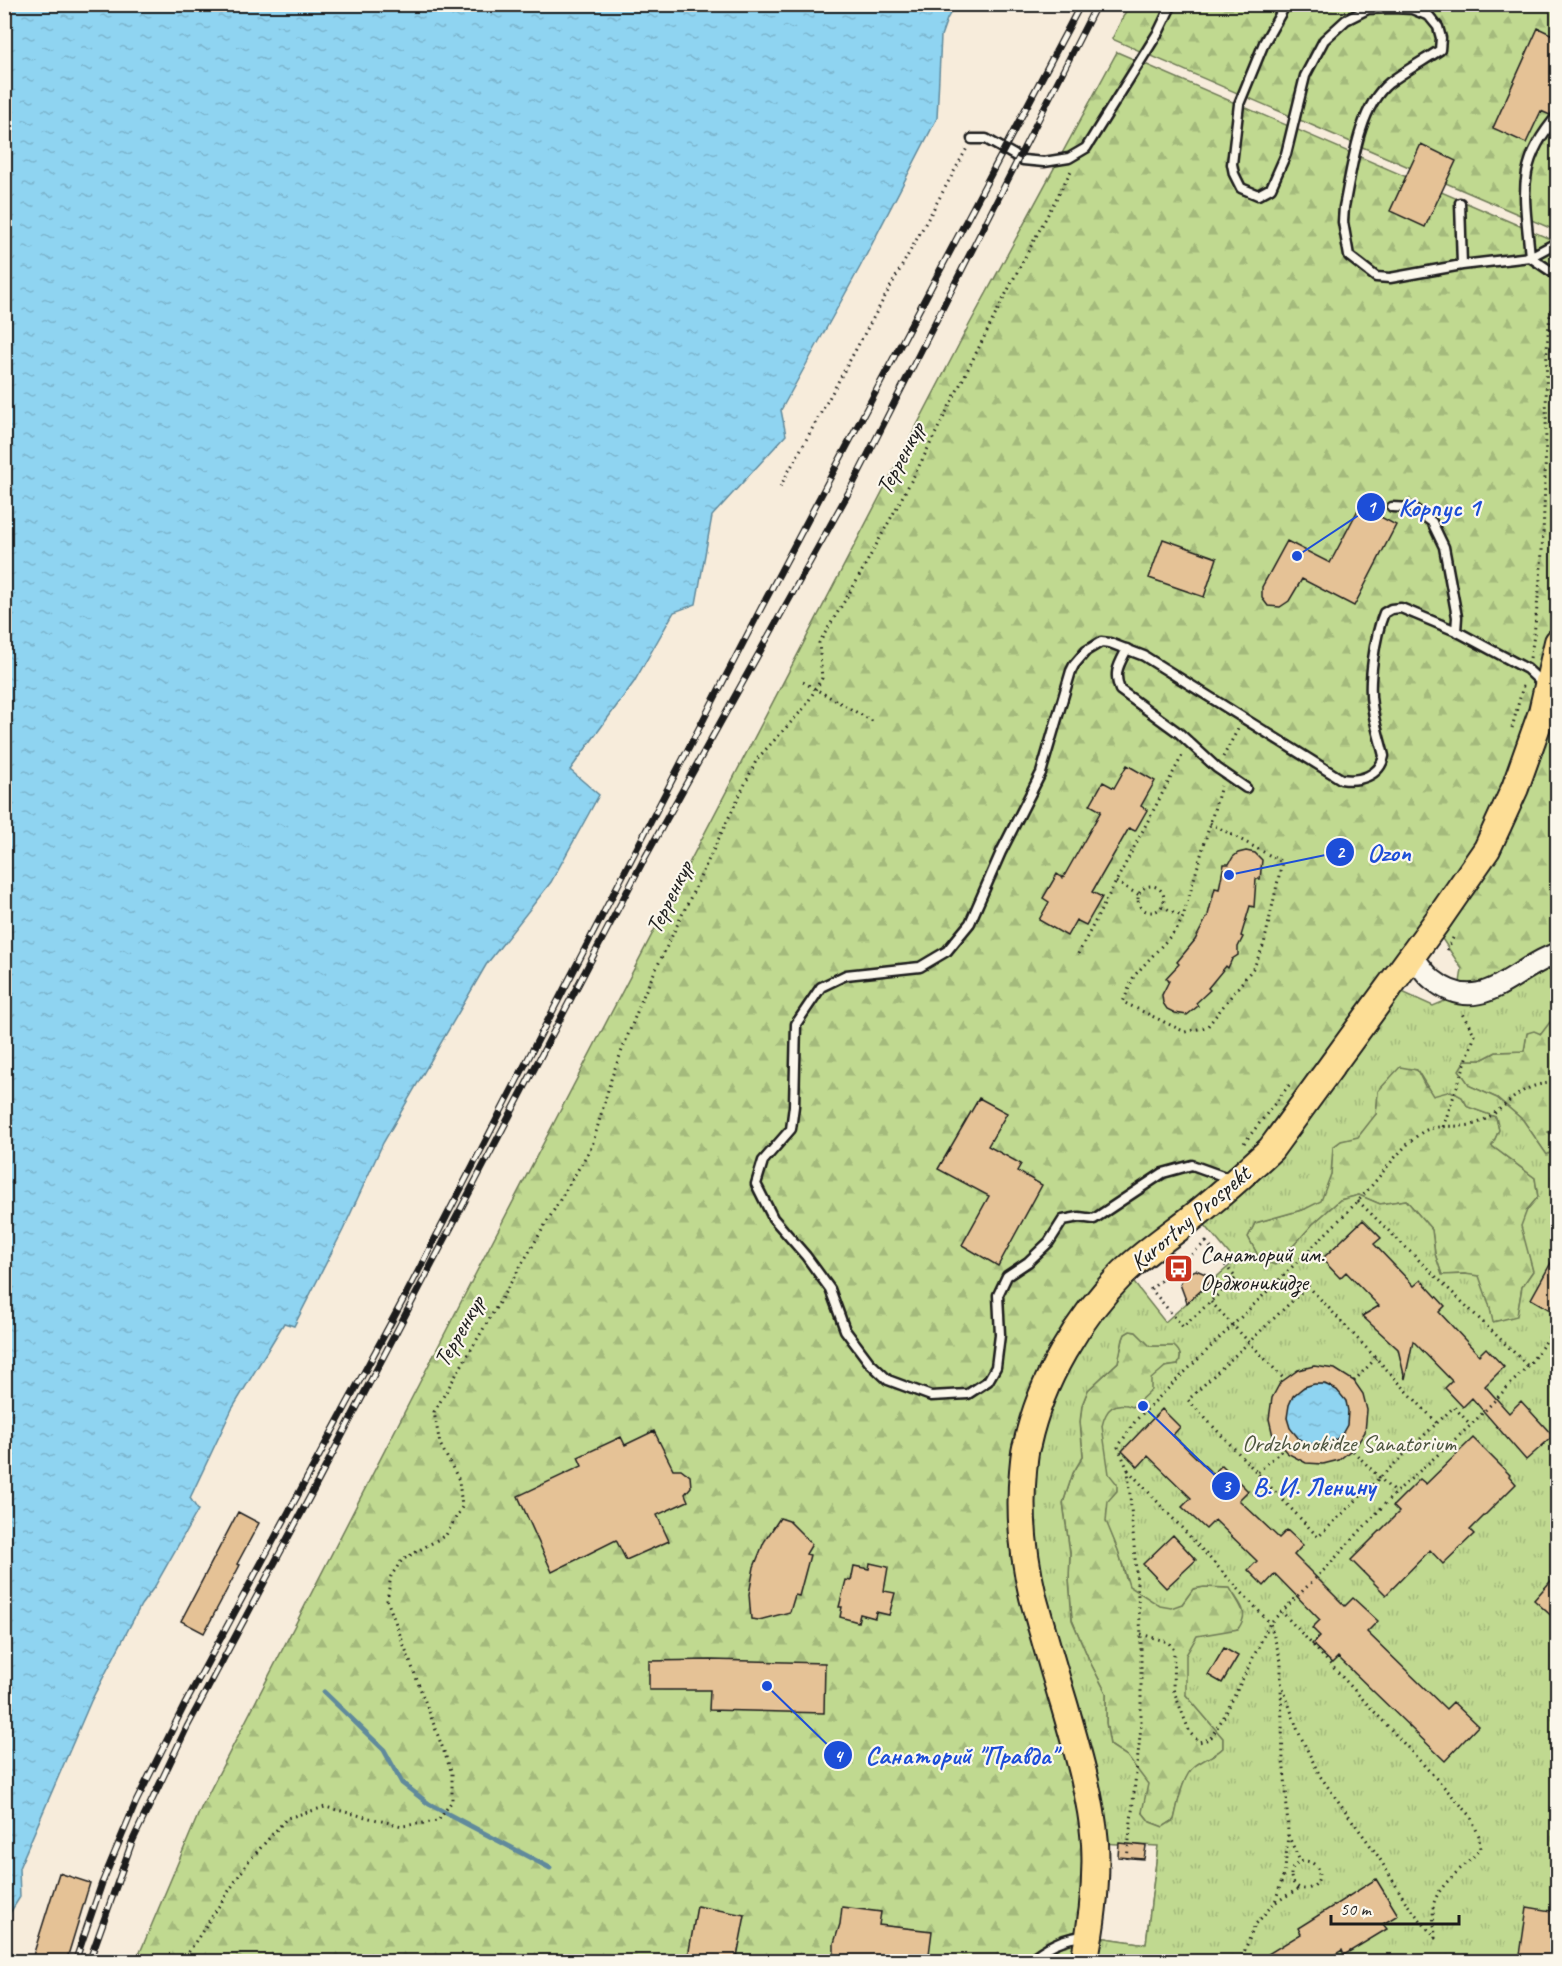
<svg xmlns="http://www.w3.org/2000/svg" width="1562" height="1966" font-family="Caveat,sans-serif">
<defs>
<pattern id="forest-firs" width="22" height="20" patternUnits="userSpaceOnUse" patternTransform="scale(1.5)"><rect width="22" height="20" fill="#c0d990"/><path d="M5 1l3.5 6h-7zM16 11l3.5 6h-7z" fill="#a4ba7c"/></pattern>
<pattern id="park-tufts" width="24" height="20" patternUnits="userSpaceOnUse" patternTransform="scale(1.5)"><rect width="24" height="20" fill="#c0d990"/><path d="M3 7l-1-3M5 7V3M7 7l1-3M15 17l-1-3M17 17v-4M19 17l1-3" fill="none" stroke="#a4ba7c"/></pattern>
<pattern id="water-ripples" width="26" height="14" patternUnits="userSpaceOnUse" patternTransform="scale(1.5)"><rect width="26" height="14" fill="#8fd4f1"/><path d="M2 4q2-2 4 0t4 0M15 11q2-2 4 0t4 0" fill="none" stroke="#7bb5ce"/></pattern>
</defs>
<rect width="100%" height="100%" fill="#f7ecdb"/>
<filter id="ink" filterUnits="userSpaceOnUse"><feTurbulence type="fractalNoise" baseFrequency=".0167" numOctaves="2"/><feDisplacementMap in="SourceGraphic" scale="12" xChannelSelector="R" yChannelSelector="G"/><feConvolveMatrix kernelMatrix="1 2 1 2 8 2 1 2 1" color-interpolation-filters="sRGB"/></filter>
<g filter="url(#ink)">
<path fill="url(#forest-firs)" stroke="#6e7a56" stroke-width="1.5" d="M1129,5H1557V231L1112,39Z
M1117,52L1557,242V954L1458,996L1462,969L1433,925L1270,1147L1136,1265L1050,1388L1082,1751L1092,1936L1146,1944L1158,1846L1216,1961L136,1962L201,1808L480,1265L968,327Z
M1550,1022L1556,1025L1558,1039L1557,1127L1549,1132L1556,1137V1148L1547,1155L1523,1120L1497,1098L1470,1086L1459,1070L1465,1060H1481L1496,1052L1524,1051L1527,1033L1534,1030L1541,1033Z
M1400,1066L1417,1070L1425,1086L1451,1091L1462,1097L1468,1107L1496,1117L1499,1130L1492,1146L1535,1178L1538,1197L1527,1210L1528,1250L1533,1271L1522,1287L1517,1317L1493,1322L1489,1304L1465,1274L1442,1275L1435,1254L1432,1230L1406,1200L1380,1204L1359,1195L1340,1200L1313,1224L1276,1265L1261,1261L1248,1237L1255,1223L1305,1209L1331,1174L1333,1147L1376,1114L1378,1091Z
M1130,1331L1136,1332L1151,1346H1174C1181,1352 1182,1357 1178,1365L1165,1367L1152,1390L1132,1407L1126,1405L1117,1491C1099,1513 1108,1523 1117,1547C1121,1557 1123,1568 1126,1579L1182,1604L1193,1589L1204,1587L1230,1588C1238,1604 1258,1623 1230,1632L1186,1695L1223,1738V1748C1215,1756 1204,1759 1195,1766C1182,1777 1178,1804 1174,1820L1163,1827L1150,1822L1142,1812L1127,1756L1110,1745L1106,1723V1693L1090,1662L1072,1620L1069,1579L1070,1553L1063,1503L1073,1473L1083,1456L1080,1422L1082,1405L1088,1390L1118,1362L1123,1339L1125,1334Z"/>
<path fill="url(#park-tufts)" stroke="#6e7a56" stroke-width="1.5" fill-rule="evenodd" d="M1557,954V1039L1556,1025L1550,1022L1541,1034L1534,1031L1527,1033L1524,1051L1496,1052L1481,1060H1465L1459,1070L1470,1086L1497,1098L1523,1120L1547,1155L1556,1148V1137L1548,1132L1557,1127V1961L1087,1962L1092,1936L1146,1944L1158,1846L1099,1843L1038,1593L1031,1450L1050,1388L1127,1274L1165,1322L1235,1261L1195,1213L1270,1147L1389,986L1433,1006ZM1400,1067L1417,1070L1433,1096L1451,1091L1462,1097L1468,1107L1496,1117L1499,1130L1492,1146L1535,1178L1538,1197L1527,1210L1521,1226L1533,1271L1522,1287L1517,1316L1493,1322L1489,1304L1479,1276L1465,1274L1442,1275L1435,1254L1432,1230L1406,1200L1380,1204L1359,1195L1340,1200L1313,1224L1276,1265L1261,1261L1248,1237L1255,1223L1305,1209L1321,1201L1331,1174L1333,1147L1341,1141L1358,1137L1376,1114L1378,1091ZM1130,1331L1136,1332L1150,1346H1174C1181,1352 1182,1357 1178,1365L1165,1367L1151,1379V1390L1133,1407C1115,1400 1106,1408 1102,1426L1109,1474L1117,1484V1491L1108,1501L1106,1521L1118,1550L1129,1586L1160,1606L1171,1608L1182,1604L1193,1589L1204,1587L1230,1588C1239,1605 1251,1610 1238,1629L1197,1636L1186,1655V1695L1223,1738V1748C1215,1756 1204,1759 1195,1766C1182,1776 1178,1804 1174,1820L1163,1827L1150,1822L1142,1812L1148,1784L1127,1756L1110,1745L1106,1723V1693L1090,1662L1072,1620L1069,1579L1070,1553L1063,1503L1073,1473L1083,1456L1080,1422L1082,1405L1088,1390L1118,1362L1123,1339L1125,1334Z"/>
<path fill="url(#water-ripples)" stroke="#618a9c" stroke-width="1.5" d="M5,4L955,5L947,19L941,36L937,118L860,267L781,410L786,435L712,516L696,604L674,612L634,682L570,770L599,795L551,882L486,965L383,1143L343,1230L294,1326L284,1323L232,1409L190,1498L198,1510L155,1586L141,1605L91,1701L19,1868L20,1897L5,1921Z
M1287 1415a31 31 0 1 1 62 0a31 31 0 1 1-62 0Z"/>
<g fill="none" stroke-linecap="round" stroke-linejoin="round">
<path stroke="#618a9c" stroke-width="5" d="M324,1692L384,1750L402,1783L429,1804L550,1868"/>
</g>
<path fill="#e5c296" stroke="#1c1c1c" stroke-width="1.5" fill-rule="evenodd" d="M1538,28L1557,37V106L1550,115L1541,111L1526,143L1493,128Z
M1421,144L1456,161L1425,227L1390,211Z
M1360,506L1396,525L1354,606L1302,579L1289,601L1280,607L1268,606L1262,598V587L1287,541L1330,563Z
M1163,539L1217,558L1204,597L1149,578Z
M1127,765L1155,781L1141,806L1147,810L1135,831L1129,828L1092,892L1102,897L1086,925L1076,920L1067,936L1039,920L1049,902L1043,898L1057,874L1063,878L1101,811L1090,805L1103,782L1114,788Z
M1246,851L1255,853L1262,860L1260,879H1256L1254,907L1250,906L1241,936L1243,937L1238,947V955L1232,959L1228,968L1226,966L1208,988L1210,990L1196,1003L1198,1006L1187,1015L1175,1013L1167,1009L1163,1003L1162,995L1169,981L1166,978L1179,964L1177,962L1195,940L1208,915L1215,888L1219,889L1224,864H1229L1233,857L1238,853Z
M979,1098L1007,1113L988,1146L1021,1164L1017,1171L1042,1185L998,1266L962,1245L989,1196L938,1169Z
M1363,1220L1381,1238L1374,1244L1414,1286L1421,1280L1445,1306L1439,1312L1479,1355L1486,1348L1504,1367L1485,1386L1509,1413L1521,1401L1553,1436L1526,1460L1472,1398L1463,1407L1445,1388L1452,1381L1413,1341L1405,1379L1398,1349L1362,1316L1379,1306L1346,1272L1340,1278L1322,1259Z
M1557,1252V1314L1531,1299Z
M1196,1270L1215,1278L1187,1303L1180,1284L1185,1274Z
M1314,1366L1335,1369L1354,1381L1363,1394L1367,1410L1365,1432L1356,1446L1339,1460L1323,1464L1306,1463L1287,1453L1273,1436L1269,1419L1272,1398L1280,1383L1298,1370ZM1314,1384H1325L1337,1390L1346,1401L1348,1411L1347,1425L1342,1434L1334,1441L1322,1445L1308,1444L1299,1439L1290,1428L1287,1418L1289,1405L1293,1396L1304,1387Z
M1162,1409L1180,1427L1173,1435L1213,1474L1222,1465L1248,1491L1239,1500L1279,1538L1287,1530L1303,1545L1294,1555L1345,1606L1353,1598L1378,1621L1367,1632L1446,1709L1453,1702L1478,1726L1445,1761L1338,1657L1332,1663L1312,1644L1320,1636L1312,1628L1320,1620L1275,1574L1264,1586L1248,1570L1257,1561L1215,1520L1206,1529L1182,1507L1191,1498L1148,1456L1138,1467L1122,1451Z
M654,1431L673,1469H681L690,1476L691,1487L685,1494L688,1501L657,1515L669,1541L626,1560L616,1540L552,1572L518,1496L582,1466L578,1457L621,1437L625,1445Z
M1473,1438L1510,1475L1509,1476L1516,1484L1470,1530L1474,1534L1443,1564L1430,1550L1386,1595L1351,1560L1399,1512L1393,1506L1420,1479L1426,1484Z
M238,1512L259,1523L237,1564L240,1565L204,1633L181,1621Z
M780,1518L789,1521L812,1544L806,1554L810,1555L799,1596L795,1595L790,1612L759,1620L751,1619L749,1594L754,1567L764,1542Z
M1173,1535L1196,1560L1166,1588L1143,1564Z
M870,1563L888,1567L884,1591L895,1593L889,1615L876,1612L875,1618L860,1614L858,1622L840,1617L842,1607H839L846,1580L851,1581L854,1566L869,1569Z
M1557,1574V1621L1534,1600Z
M1224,1648L1238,1656L1222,1683L1208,1675Z
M711,1660L825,1663L824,1713L709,1710L710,1690H649V1661Z
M1119,1843L1146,1846L1144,1859L1118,1857Z
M59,1873L90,1883L66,1962H31Z
M1376,1879L1398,1915L1383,1924L1387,1929L1344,1955L1342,1950L1323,1962H1255L1301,1934L1298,1928Z
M697,1906L745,1915L736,1962H687Z
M842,1907L881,1912L879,1925L932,1931L928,1962H834V1943L840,1924Z
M1527,1907L1557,1912L1552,1962H1519Z"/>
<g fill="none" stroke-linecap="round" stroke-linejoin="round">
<defs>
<path id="service" d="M1286,4L1264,43L1239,104L1232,164L1234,174L1241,188L1258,195L1271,188L1286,154L1305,76L1324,40L1346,20L1368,9L1393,8L1412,9L1429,16L1438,27L1441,38L1440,50C1423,61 1405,71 1389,83C1358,108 1352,169 1344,207L1343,222L1349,256L1376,277L1390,278L1462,265L1530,257L1558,242
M1558,115C1514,165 1525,196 1530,257L1558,276
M972,139H986L1023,160L1044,162L1069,158L1086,148L1159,31L1172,4
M1460,203L1462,265
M1392,507L1413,508L1432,522L1444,547L1457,617L1456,631L1527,669L1543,684
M1127,649C1119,665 1113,672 1120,690L1179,733L1217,768L1246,788
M1231,1179L1192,1165L1163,1173L1094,1219L1079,1217L1063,1220L1049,1242L1028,1262L1007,1276L998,1295L1000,1335L996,1367L988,1381L968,1394L931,1396L888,1380L869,1362L845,1330L830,1289L806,1256L773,1218L756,1184L763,1161L791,1129L794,1106L796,1024L821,987L846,975L920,967L947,951L970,923L1001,852L1041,773L1071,671L1074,665L1086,651L1101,642L1110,643L1144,656L1341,779C1359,782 1380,776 1384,756C1380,739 1374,722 1372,705C1368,682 1375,635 1384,613L1391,609L1401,608L1456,631
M1027,1962C1046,1947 1063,1937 1086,1936"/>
<path id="tertiary" d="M1412,955C1418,963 1425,974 1433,980C1481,1019 1513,968 1558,953"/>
<path id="primary" d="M1084,1962C1092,1924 1097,1881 1095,1843C1091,1795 1077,1749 1064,1704C1053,1668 1043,1633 1033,1597C1023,1555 1019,1514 1023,1471C1024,1462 1024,1453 1027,1444C1041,1380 1078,1318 1124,1272C1144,1253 1167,1237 1188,1221C1217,1198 1244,1174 1271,1149L1438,920L1487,849L1515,788L1542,712L1558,642"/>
</defs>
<use href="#service" stroke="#1c1c1c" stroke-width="13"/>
<use href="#tertiary" stroke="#1c1c1c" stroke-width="24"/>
<use href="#primary" stroke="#1c1c1c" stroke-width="30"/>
<path stroke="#1c1c1c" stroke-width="3" stroke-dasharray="1.5 4.5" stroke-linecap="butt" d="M780,487L967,148
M1530,658C1535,635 1536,612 1539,590C1544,537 1545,483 1546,429C1547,382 1544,335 1555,288
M803,682L874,722
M1512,728L1524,682
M1223,757L1238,729
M1210,823L1282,862L1264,944L1254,967L1207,1027L1185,1032L1123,1002L1134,976L1177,929L1183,917L1221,786
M1116,882L1139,895
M1138 899a13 13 0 1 1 26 0a13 13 0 1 1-26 0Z
M1162,906L1183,917
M1447,950L1454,936
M1078,954L1183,754
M1443,1127L1475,1035L1461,1012
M1244,1143L1290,1084
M1358,1201L1528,1366
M1206,1242L1236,1278L1183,1327L1151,1289Z
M1308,1286L1437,1423L1318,1537L1188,1400Z
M1211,1302L1284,1379
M1354,1381L1377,1357
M1437,1423L1454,1407L1471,1425
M1353,1451L1395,1493
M1128,1470L1270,1623L1281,1661V1682L1298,1731L1320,1776L1378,1856L1407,1904L1435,1938C1435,1929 1433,1919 1433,1909C1434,1886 1467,1866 1480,1849L1479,1836L1470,1815L1282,1612
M1258,1472L1283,1449
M1141,1634L1168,1642L1174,1650L1173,1689L1190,1733L1199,1742L1210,1739L1225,1715L1270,1623L1326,1568L1395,1493L1471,1425L1528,1366L1558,1325
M1288,1835L1300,1861
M1127,1859L1141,1726V1634L1128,1470L1118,1447L1136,1420C1209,1348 1284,1276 1356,1203C1377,1182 1398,1149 1421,1133C1438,1121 1464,1131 1482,1121C1512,1105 1518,1082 1558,1083
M1291 1875a14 14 0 1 1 28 0a14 14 0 1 1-28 0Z
M1276,1902L1298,1889
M182,1962L248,1862L287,1818L325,1807L402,1826L438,1821L452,1801V1773L387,1600L391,1576L402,1560L446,1535L462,1507L459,1480L440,1444L434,1412L592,1146L612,1076L644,994L757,759L805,707L822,678L819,643L856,582L916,472L1015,276L1072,169
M1240,1962L1255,1925L1275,1902L1285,1870L1288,1834L1286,1788L1283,1760L1281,1687"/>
<use href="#service" stroke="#fbf7ec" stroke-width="8"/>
<use href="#tertiary" stroke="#fbf7ec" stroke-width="20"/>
<use href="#primary" stroke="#fdde96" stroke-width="26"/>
<defs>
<path id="rail" d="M75,1962L102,1883L136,1802L184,1706L408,1291L757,616L1081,4
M89,1962L132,1842L187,1727L314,1489L642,863L850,490L1097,4"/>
</defs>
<use href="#rail" stroke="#1c1c1c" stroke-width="7"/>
<use href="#rail" stroke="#fbf7ec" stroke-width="4.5" stroke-dasharray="14" stroke-linecap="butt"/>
</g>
</g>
<defs>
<symbol id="bus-square" viewBox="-11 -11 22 22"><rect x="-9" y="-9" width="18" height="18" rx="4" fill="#c8321e" stroke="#fbf7ec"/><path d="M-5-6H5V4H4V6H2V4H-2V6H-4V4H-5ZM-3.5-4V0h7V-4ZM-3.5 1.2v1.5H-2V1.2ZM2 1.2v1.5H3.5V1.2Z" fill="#fff"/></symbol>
</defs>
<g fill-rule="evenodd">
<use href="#bus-square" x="1162" y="1252" width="33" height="33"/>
</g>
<g text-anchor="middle" stroke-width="4.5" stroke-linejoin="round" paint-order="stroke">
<g font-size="24" fill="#1c1c1c" stroke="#fbf7ec">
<text transform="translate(900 458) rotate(-62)" y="8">Терренкур</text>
<text transform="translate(669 897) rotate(-64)" y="8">Терренкур</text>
<text transform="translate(1190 1218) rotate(-40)" y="8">Kurortny Prospekt</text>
<text transform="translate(459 1331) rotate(-60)" y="8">Терренкур</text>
</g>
<g font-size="24" fill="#1c1c1c" stroke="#fbf7ec" text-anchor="start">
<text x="1200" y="1262">Санаторий им.<tspan x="1200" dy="28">Орджоникидзе</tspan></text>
</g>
<g font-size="24" fill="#4d553f" stroke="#fbf7ec">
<text x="1349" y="1451">Ordzhonokidze Sanatorium</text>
</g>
</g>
<path fill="none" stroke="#1d4ed8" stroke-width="2" d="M1297 556L1371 507M1229 875L1340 852M1143 1406L1226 1486M767 1686L838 1755"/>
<g fill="#1d4ed8" stroke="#fbf7ec" stroke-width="2">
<circle cx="1297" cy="556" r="6"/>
<circle cx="1229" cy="875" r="6"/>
<circle cx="1143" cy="1406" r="6"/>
<circle cx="767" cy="1686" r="6"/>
<circle cx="1371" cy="507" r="15"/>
<circle cx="1340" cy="852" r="15"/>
<circle cx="1226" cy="1486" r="15"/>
<circle cx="838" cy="1755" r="15"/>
</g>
<g font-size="18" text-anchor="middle" font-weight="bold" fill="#fff">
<text x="1371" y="513">1</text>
<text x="1340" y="858">2</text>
<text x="1226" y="1492">3</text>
<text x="838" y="1762">4</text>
</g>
<g font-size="26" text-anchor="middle" font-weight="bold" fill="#1d4ed8" stroke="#fbf7ec" stroke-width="4.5" stroke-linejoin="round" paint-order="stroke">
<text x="1439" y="516">Корпус 1</text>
<text x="1389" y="861">Ozon</text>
<text x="1314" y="1495">В. И. Ленину</text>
<text x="961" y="1764">Санаторий "Правда"</text>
</g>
<rect width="1562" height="1966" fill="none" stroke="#fbf7ec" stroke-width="24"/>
<rect x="12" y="12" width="1538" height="1942" fill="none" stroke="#1c1c1c" stroke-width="2" filter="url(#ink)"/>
<path d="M1331 1915v9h128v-9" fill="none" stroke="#1c1c1c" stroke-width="3"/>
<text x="1340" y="1915" font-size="18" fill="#1c1c1c" stroke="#fbf7ec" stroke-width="4.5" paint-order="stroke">50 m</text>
</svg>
